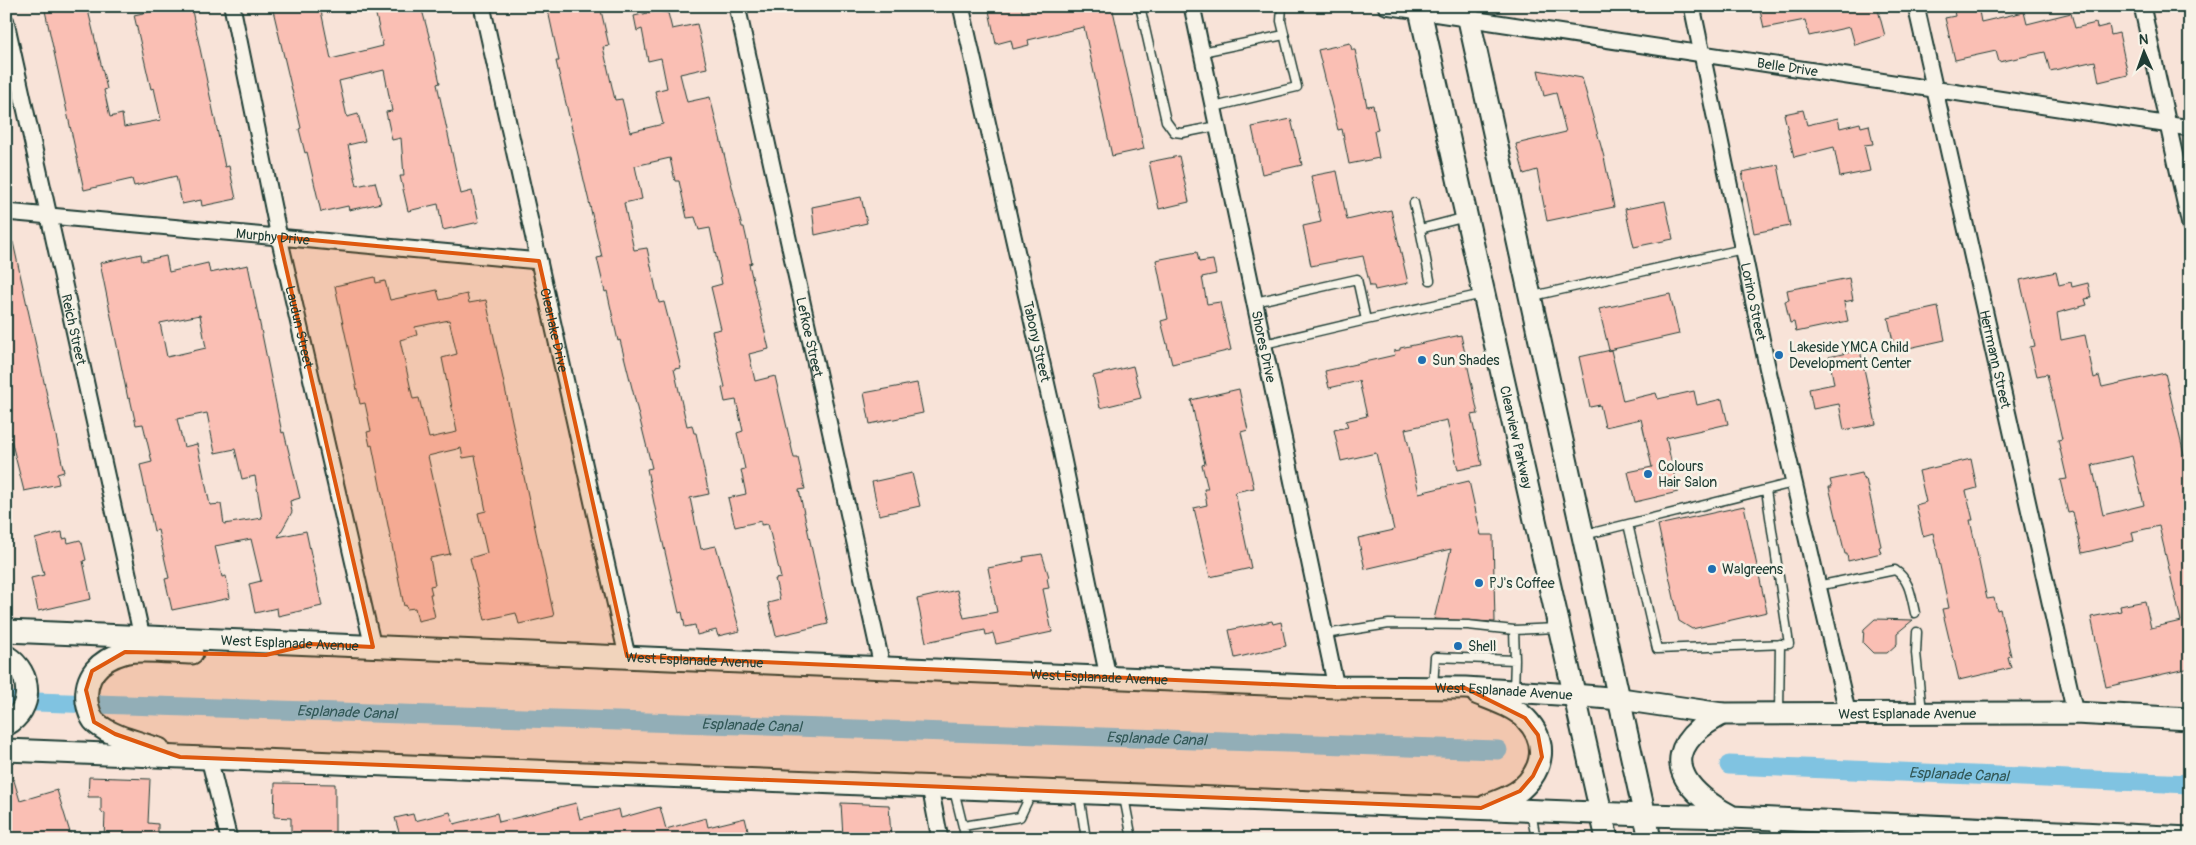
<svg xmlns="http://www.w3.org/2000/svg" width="2196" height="845" font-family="Pangolin,sans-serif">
<rect width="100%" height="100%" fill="#f8e3d8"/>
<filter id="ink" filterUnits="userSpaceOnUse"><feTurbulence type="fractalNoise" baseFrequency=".02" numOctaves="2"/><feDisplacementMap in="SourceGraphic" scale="10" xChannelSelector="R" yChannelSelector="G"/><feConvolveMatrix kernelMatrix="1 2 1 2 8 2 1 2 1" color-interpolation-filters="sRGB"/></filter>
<g filter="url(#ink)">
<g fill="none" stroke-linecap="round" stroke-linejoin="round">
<g stroke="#80c3e1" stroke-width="19">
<path id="s1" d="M6,701L1498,750"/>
<path id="s2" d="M1729,765L2190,784"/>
</g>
</g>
<path fill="#fabfb4" stroke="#1f3d34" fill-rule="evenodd" d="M44,6H87L107,89L104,90L110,117L122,114L124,127L161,120L154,88L151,89L134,15L174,6H191L225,167L229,166L236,199L202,206L201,200L182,204L176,176L134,186L132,179L84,190Z
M272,6H320L331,59L383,46L374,6H417L418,11L422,10L432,47L440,83L437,84L461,194L472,191L479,222L443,230L438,204L408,211L400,176H404L401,138L392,140L386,112L392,111L384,70L339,81L347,117L358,114L365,141L348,145L357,186L375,182L381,203L349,210L348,206L321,212L307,152L305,153L299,129L301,128Z
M547,6H600L609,46L603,47L615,100L622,99L630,132L663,124L655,91L667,88L661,58L648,61L642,29L637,31L634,16L657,11L668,13L672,29L697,24L707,68L680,74L687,102L710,97L742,227H744L752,263L749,264L769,349L749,354L755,381L775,376L794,458H798L805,489L799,490L828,624L776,636L768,603L780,600L775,579L781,578L768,524L761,525V521L735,527L728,498L746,494L741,470L745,469L737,433L743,431L736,400L725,402L722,388L725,387L712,331L721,329L711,287L722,284L710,228L699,230L695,217L687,218L679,181H675L670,158L635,166L642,199L624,203L634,250L647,248L659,303L664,302L681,368L674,369L687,426L692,425L694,433H696L709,494L690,498L701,549L716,546L740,631L718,636L716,630L697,635L695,625L685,627L682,612L679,613L655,508L647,469L652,468L620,340L618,341L607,291L605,292L597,258L602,257L556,61H559Z
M988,6H1021L1022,12L1046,6H1065L1066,10L1084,6H1112L1144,149L1112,156L1084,27L1028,40L1029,45L1013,49L1011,40L996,44Z
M1759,6H1877L1885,36L1855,45L1850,27L1809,36L1805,20L1764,28Z
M1953,6H1978L1981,22L2024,12L2027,24L2071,13L2075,28L2096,23L2097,28L2109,25L2111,35L2119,33L2128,75L2099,82L2095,61L2050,71L2045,52L1999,62L1996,51L1955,60L1945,18L1955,16Z
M1350,43L1352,50H1355L1367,106L1373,105L1378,130L1374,131L1379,158L1349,164L1342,129L1338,130L1318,50Z
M1538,70L1582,78L1604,157L1614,207L1547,221L1537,170L1524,174L1516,144L1566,132L1556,93L1544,96Z
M1803,110L1807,125L1838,118L1840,128L1860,123L1861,127L1869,125L1873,144L1864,145L1870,171L1840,177L1834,147L1794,157L1784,114Z
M1291,119L1302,165L1262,174L1252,127Z
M1179,156L1189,202L1159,209L1149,162Z
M1778,165L1790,226L1754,233L1742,172Z
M1337,171L1347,220L1391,210L1408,283L1375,290L1374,286H1370L1363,256L1311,266L1303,226L1321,222L1311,176Z
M861,197L867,223L815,235L812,207Z
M1665,201L1673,239L1634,247L1625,209Z
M13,242L64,472L57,474L59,484L24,491L6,420V243Z
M1197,252L1199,262L1213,260L1216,274L1202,277L1207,304L1220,302L1231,350L1172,364L1161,321L1168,319L1156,260Z
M141,254L142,261L166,256L169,272L208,263L210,273L248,265L282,433L284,432L300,498L290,501L292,512L278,537L306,531L322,606L278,616L277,608L255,613L249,584L261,581L251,539L215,546L222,577L226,576L230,598L172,610L165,579L169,578L158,530L154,531L140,465L152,462L143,424L136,425L130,398L128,399L100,263ZM200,315L206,348L167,357L160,323ZM207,413L215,453L235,449L242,479L255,476L262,518L224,524L221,504L210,505L197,444L184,447L177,419Z
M2056,272L2059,285L2071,282L2072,287L2088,283L2091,298L2085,299L2087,305L2057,313L2061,340L2085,335L2094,378L2099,376L2102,387L2165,373L2184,455L2190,453V668L2106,687L2091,617L2121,611L2120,606L2145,601L2151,628L2181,621L2159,526L2132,532L2134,541L2082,553L2073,512L2068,513L2060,480L2067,479L2058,440L2062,439L2047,374L2037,376L2030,347L2035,346L2020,280ZM2132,456L2144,505L2103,515L2092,465Z
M375,277L376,283L385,281L390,300L437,290L440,300L467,294L469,303L486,300L554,616L519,624L516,613L485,620L470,558L487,553L478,513L486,511L475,456L463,458L461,448L428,456L450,554L430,558L435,585L430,586L432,594H430L435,617L418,621L415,608L407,609L406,605L404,606L372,445L370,446L367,432L371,431L365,403L360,404L335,286ZM449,320L457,354L442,358L457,432L429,438L419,398L413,399L400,340L417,335L415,327Z
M1849,278L1853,300L1844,302L1848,321L1796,332L1794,322L1790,323L1785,301L1789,300L1787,290Z
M1670,294L1679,334L1609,350L1599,309Z
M1938,307L1945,340L1895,351L1888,318Z
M1461,335L1478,414L1471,415L1482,465L1458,470L1447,420L1405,429L1419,493L1469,481L1481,535H1493L1495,622L1434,619L1451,549L1365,569L1358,538L1394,530L1376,453L1341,461L1334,430L1348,427L1346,421L1367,416L1359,381L1329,388L1325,371L1395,355L1394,351L1400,350V348Z
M1611,350L1623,401L1656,393L1658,399L1694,391L1697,405L1722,399L1728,424L1666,438L1678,492L1635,502L1628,472L1652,467L1641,419L1605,427L1600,405L1590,407L1579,357Z
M1860,350L1876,424L1844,430L1839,404L1813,409L1809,389L1834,384L1829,357Z
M1133,366L1141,398L1100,408L1093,376Z
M917,383L923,413L870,424L864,393Z
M1239,389L1248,430L1241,432L1254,488L1235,492L1251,568L1210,577L1194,508L1207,505L1204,489H1208L1202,465L1205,464L1191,400Z
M1971,459L1977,488L1966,491L1973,520H1970L1987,599L1994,598L1997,610L2000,609L2011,656L2008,657L2011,668L1959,680L1942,609L1949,608L1933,533L1923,536L1916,505L1926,502L1919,471Z
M912,473L920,506L879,515L872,482Z
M1862,473L1864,480L1866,479L1881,546L1879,547L1881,553L1848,561L1847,554H1845L1829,487H1832L1830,480Z
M1744,506L1767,612L1692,629L1679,621L1658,525Z
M62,532L63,539L67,538L68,543L80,540L82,543L86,560L83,561L91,599L38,611L31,578L44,575L35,539Z
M1042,554L1049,577L1047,578L1049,588L1043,589L1052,632L996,644L993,633L986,635L985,630L926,642L917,599L957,590L964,618L997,612L988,568L1024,561L1023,557Z
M1875,619L1913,620L1897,633V644L1887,653H1873L1863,643L1864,629Z
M1272,621L1273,624L1281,622L1286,646L1235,658L1229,630Z
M10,767L20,801L57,790L72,839H41L39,832L16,839H6V768Z
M89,777L150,779L148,823L158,824V839H104L105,813L101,812V797H88Z
M275,783L335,784V839H291V818L274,817Z
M576,803L580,819L619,809L621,818L660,807L666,829L706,818L708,827L745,818L750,839H401L395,818L413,814L415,821L450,812L454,824L497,813L499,822Z
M841,803L889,805L891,839L843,837Z"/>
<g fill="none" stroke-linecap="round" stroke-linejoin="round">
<defs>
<path id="lane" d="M1140,6L1166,121L1174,132L1182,133L1217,126
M1202,52L1284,35
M1214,107L1297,87L1281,21L1282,6
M1414,203L1420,229
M1430,280L1420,229L1466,217
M1533,296L1743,249
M1255,302L1357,279L1366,320L1264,344
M1366,320L1483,294
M1628,524L1657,649L1789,644L1766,490
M1584,535L1793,483
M1817,586L1895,570C1910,580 1911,596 1915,613
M1917,632L1916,653L1922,712
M1325,634L1389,624L1468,625L1514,630
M1515,660L1514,630L1557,628
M1433,686L1435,657L1515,660L1514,690
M1779,712L1780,644
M954,790L966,839
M1079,794L1086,839
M1124,797L1132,839
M1531,812L1536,839
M1774,821L1777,839
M963,826L1020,817L1031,794
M1828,839L1829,823"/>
<g id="street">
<path id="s3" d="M232,6L279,237L373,647"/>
<path id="s4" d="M482,6L627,656"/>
<path id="s5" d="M737,6L882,666"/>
<path id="s6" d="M961,6L1057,430L1108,677"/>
<path id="s7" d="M1192,6L1336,687"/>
<path id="s8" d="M1386,6L2190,128"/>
<path id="s9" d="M1692,6L1767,366L1848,715"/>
<path id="s10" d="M1916,6L2075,713"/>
<path d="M2142,6L2190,225"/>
<path id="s11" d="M6,22L142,637"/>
<path id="s12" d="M6,212L539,261"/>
<path d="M209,758L229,839"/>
<path d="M930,787L940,839"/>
</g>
<g id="secondary">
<path id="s13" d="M1419,6L1607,839"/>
<path d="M1466,6L1650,839"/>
<path id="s14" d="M6,631L1336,687L1465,688L1573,695L1621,699L1722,714L2075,713L2190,719"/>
<path d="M6,656C33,673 34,709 6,725"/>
<path d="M1478,694C1493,700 1514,707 1526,719C1548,742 1544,769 1521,789C1512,797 1497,801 1486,806"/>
<path d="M1722,714C1714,719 1706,723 1699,729C1657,765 1696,797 1729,815"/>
<path d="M159,749C138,742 112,737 96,723C91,719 88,708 87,702C84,676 99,660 124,653C138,648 176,653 192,653"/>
<path d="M6,750L1645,815L1731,817L2190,838"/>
</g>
</defs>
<use href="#lane" stroke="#1f3d34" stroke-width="11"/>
<use href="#street" stroke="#1f3d34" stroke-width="19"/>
<use href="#secondary" stroke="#1f3d34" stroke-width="25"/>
<use href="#lane" stroke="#f7f3e8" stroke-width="8"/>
<use href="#street" stroke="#f7f3e8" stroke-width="15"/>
<use href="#secondary" stroke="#f7f3e8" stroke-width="21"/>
</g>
</g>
<path fill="#de580e" fill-opacity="0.2" stroke="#de580e" stroke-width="4" stroke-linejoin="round" d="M279,237L539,261L627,656L1336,687L1465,688L1525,718L1538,735L1542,757L1533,776L1520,791L1481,808L180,757L115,734L94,722L86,690L92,671L125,652L266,655L311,644L373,647Z"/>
<g fill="#1f6fb2" stroke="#f7f3e8" stroke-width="2">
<circle cx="1779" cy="355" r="5"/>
<circle cx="1422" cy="360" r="5"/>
<circle cx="1648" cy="474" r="5"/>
<circle cx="1712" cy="569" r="5"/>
<circle cx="1479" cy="583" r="5"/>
<circle cx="1458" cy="646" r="5"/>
</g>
<g text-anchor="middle" stroke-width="5" stroke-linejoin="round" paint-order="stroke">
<g font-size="14" fill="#1f3d34" stroke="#f7f3e8">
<text dy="5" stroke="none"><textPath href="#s8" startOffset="406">Belle Drive</textPath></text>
<text dy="5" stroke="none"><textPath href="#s12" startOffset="268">Murphy Drive</textPath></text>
<text dy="5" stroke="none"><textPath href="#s9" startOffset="302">Lorino Street</textPath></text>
<text dy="5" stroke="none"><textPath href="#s3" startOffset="328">Laudun Street</textPath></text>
<text dy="5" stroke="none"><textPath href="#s11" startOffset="315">Reich Street</textPath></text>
<text dy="5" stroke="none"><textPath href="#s4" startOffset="332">Clearlake Drive</textPath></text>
<text dy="5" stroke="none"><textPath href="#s5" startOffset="339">Lefkoe Street</textPath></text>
<text dy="5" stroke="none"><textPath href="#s6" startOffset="344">Tabony Street</textPath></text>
<text dy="5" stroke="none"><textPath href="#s7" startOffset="348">Shores Drive</textPath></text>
<text dy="5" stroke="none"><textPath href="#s10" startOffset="362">Herrmann Street</textPath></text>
<text dy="5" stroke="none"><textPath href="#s13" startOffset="442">Clearview Parkway</textPath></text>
<text dy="5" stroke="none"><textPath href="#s14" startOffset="284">West Esplanade Avenue</textPath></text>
<text dy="5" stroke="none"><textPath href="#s14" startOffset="689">West Esplanade Avenue</textPath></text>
<text dy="5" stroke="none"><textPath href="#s14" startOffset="1094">West Esplanade Avenue</textPath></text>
<text dy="5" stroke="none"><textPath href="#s14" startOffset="1499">West Esplanade Avenue</textPath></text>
<text dy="5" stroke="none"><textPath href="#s14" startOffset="1904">West Esplanade Avenue</textPath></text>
</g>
<g font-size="14" fill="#1f3d34" stroke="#f7f3e8" text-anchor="start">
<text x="1789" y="352">Lakeside YMCA Child<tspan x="1789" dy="16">Development Center</tspan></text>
<text x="1432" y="365">Sun Shades</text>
<text x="1658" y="471">Colours<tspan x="1658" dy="16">Hair Salon</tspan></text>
<text x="1722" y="574">Walgreens</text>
<text x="1489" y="588">PJ's Coffee</text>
<text x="1468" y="651">Shell</text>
</g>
<g font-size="15" font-style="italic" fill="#325857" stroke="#f7f3e8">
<text dy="5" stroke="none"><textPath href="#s1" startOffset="341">Esplanade Canal</textPath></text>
<text dy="5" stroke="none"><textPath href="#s1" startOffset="746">Esplanade Canal</textPath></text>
<text dy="5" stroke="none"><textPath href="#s1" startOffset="1151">Esplanade Canal</textPath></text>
<text dy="5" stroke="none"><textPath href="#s2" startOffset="230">Esplanade Canal</textPath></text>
</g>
</g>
<rect width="2196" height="845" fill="none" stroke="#f7f3e8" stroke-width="25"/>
<rect x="12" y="12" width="2171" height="820" fill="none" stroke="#1f3d34" stroke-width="2" filter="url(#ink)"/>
<g transform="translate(2144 52) rotate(358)" stroke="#f7f3e8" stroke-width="4" paint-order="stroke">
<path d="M0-4L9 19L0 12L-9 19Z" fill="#1f3d34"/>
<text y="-8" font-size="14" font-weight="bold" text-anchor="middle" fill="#1f3d34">N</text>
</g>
</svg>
